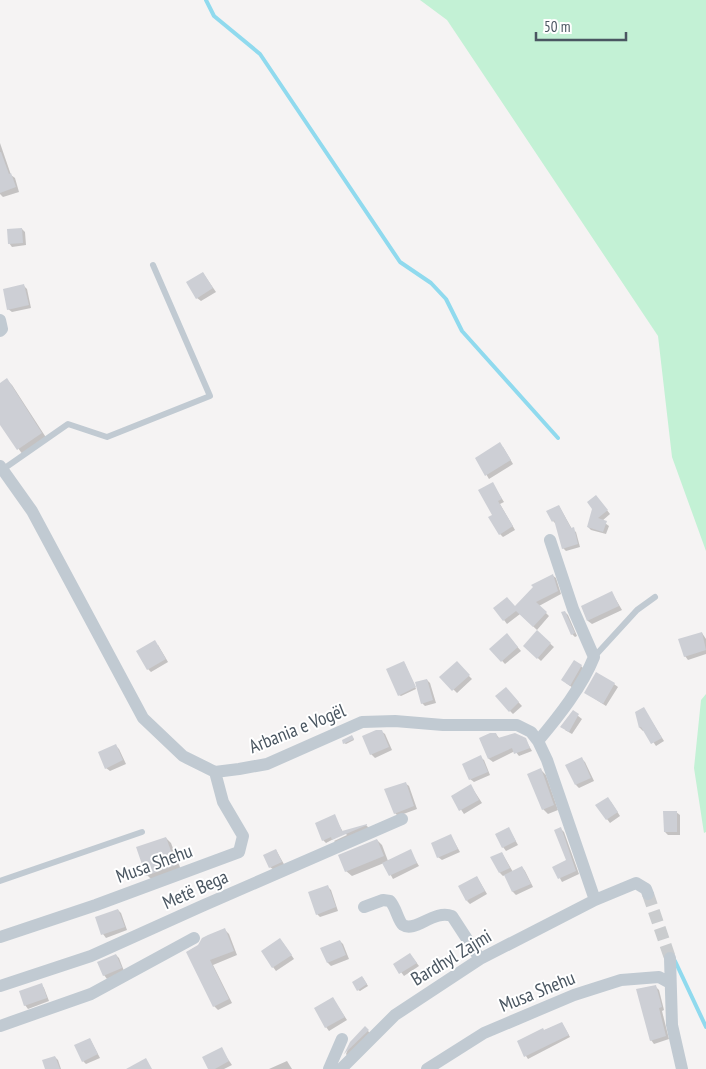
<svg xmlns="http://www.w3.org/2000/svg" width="706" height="1069" font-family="'PT Sans Narrow',sans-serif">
<rect width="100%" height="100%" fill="#f5f3f3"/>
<path fill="#c3f1d5" d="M420,0H706V551L672,457L658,336L447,20Z
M706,694V832L704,833L694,768L701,700Z"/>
<path fill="#0003" d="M0,143L11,175L15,178L19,192L3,197L0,194Z
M22,229L25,232L26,245L12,247L9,243Z
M203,273L216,292L201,301L197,298Z
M24,286L27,289L31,308L12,312L8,309Z
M7,380L12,385L47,439L23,455L0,423V384Z
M503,447L513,464L489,479L477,459Z
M492,483L504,502L500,504L515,530L503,537L500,534L493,516Z
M599,500L610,514L602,521L609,526L606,534L591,530L588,527Z
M559,506L572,529L576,532L580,547L566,551L563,548L556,524L553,521Z
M552,575L556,578L561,594L539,606L549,616L537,630L520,614L507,624L495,608H515Z
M612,593L622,610L592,624L588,621L582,607Z
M565,612L568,615L577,636L575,637L572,634Z
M537,632L554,647L541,661L525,646Z
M702,633L706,639V654L688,660L685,656Z
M510,638L521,651L505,664L491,649Z
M158,645L168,662L151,672L148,669Z
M456,663L472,679L457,693L441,677Z
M405,664L416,689L401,696L399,695Z
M581,666L584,669L573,688L566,683Z
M427,680L430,683L436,703L425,706L422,703Z
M614,684L618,687L606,706L586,693Z
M509,692L522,706L513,714L510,711Z
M644,709L664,741L656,746L645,730L643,731L640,728L637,713Z
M573,712L582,719L572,734L565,730Z
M381,731L385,734L392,750L375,758L371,754Z
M496,734L499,738L525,739L532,751L519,756L515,751L493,762L489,759L480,739Z
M353,738L354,740L346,744L344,743Z
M116,746L119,749L126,764L110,771L106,768Z
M480,757L484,760L490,775L474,782L470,779Z
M582,759L585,762L594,781L579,788L576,785Z
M541,770L546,775L558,810L548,814L543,809Z
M405,783L409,786L417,809L398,816L395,813Z
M471,786L482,803L464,814L452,796Z
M611,802L620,816L610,823L597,806Z
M676,812L680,815V835H668L665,832Z
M334,816L343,832L366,825L369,828L336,843L334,841L347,835L345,833L326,843L323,840Z
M509,829L518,845L506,851L503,847Z
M561,829L564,832L579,874L562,882L554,867L567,861Z
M451,836L460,852L442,860L438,857Z
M166,838L171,843L181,870L152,880L147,875Z
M377,840L382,845L388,861L410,851L419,866L393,879L384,863L352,876L346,871Z
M276,850L285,866L274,870L270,867Z
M502,853L513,872L522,867L525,871L533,887L516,895L513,892L505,875L503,876L500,873Z
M477,877L487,894L470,904L467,901Z
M328,887L331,890L338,911L320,917L317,914Z
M118,910L121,913L127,930L106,938L103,934Z
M225,930L229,934L237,955L213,965L232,1003L218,1010L214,1006L187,952Z
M340,941L343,944L349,959L331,966L328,963L322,948Z
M283,943L294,959L276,971L273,967Z
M116,955L119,958L124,971L107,979L104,975Z
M413,958L419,966L404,976L395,964Z
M363,978L368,986L360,991L358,990Z
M41,984L44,988L49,1001L28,1009L25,1005Z
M656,987L659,990L664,1010L662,1011L669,1039L654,1044L651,1040Z
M333,999L347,1020L329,1031L326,1027Z
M562,1023L570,1037L528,1059L526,1056L518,1041Z
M365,1028L371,1034L348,1057L346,1054L351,1042Z
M90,1039L100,1058L86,1064L83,1061Z
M221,1049L232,1065L224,1069H210Z
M55,1057L58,1060L61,1069H45Z
M287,1061L292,1069H269Z"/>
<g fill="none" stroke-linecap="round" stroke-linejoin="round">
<path stroke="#90daee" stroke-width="4" d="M206,0L214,16L260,54L400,262L431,283L446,299L462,331L558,438
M675,961L706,1027"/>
</g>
<path fill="#cdcfd5" d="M0,152H1L9,174L11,173L16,187L0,193Z
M22,228L23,243L8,244L7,229Z
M203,272L213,288L196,299L186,282Z
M24,284L29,305L7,310L3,289Z
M7,378L42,433L17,450L0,425V383Z
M500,442L511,460L485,476L475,458Z
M493,482L502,499L498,501L513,526L499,535L488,517L492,515L478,490Z
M596,495L608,510L598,518L607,521L603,532L587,527L592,509L587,502Z
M559,505L571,528L574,527L578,544L562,549L554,520L552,522L546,511Z
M553,574L558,591L536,602L547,612L533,627L516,611L503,621L493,608L507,597L515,606L533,587L531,585Z
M612,591L619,606L587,621L581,606Z
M565,611L575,633L571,635L561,612Z
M537,630L551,643L537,659L523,646Z
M702,632L706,650L684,657L678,639Z
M507,633L518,647L501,662L489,649Z
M155,640L166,659L147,670L136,651Z
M574,660L582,665L570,686L561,680Z
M404,661L416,687L398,696L386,669Z
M457,661L470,675L452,691L439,677Z
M596,672L615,683L603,704L584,693Z
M427,679L433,700L421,704L415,682Z
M506,687L519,702L509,712L495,696Z
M644,707L662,738L651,744L641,727L639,728L635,712Z
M573,710L579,714L569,732L560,727Z
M376,730H382L389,747L370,755L362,736Z
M490,733H496L498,738L515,733L526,738L530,748L514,754L512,748L488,759L479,738Z
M352,735L354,739L343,744L342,740Z
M116,744L123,760L105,769L98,752Z
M481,755L488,772L469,780L462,764Z
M582,757L591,778L575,785L565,765Z
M541,768L554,805L542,810L527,774Z
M406,782L414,806L394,814L384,789Z
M471,784L479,800L459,811L451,796Z
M608,797L618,812L606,820L595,805Z
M663,811H677V832H664Z
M335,814L342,831L367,824V825L332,840L331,837L322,841L315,823Z
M509,827L516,841L502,848L495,834Z
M561,827L576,871L558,879L552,867L566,860L554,830Z
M451,834L458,849L437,858L431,843Z
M166,837L176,865L146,876L136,847Z
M377,839L384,856L345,872L338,855Z
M276,849L282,862L269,868L263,855Z
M411,849L417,863L389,876L382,863Z
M502,852L510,868L499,873L490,857Z
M522,866L531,884L512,892L504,875Z
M477,876L485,891L466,901L458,886Z
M328,885L336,907L316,915L308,892Z
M118,909L125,927L101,935L95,917Z
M225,928L234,951L210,960L229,999L213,1007L186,952L198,945L202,938L208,935Z
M280,938L292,955L272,968L261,951Z
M340,940L346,955L327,963L320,948Z
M410,953L417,963L399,974L393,964Z
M116,954L122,968L103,976L97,962Z
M362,976L367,984L357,991L352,982Z
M42,983L47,998L24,1006L19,991Z
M656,985L662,1007L659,1008L666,1036L650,1041L636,989Z
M333,997L345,1017L325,1028L314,1008Z
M562,1022L569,1035L524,1057L517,1041L543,1028L544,1030Z
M365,1026L369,1030L344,1054L350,1042Z
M90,1038L98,1054L82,1062L74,1045Z
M222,1047L229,1061L215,1069H208L202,1057Z
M55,1056L60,1069H45L42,1060Z
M146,1058L152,1069H126Z"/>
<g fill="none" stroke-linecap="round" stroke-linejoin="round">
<path stroke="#caccce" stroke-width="12" stroke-dasharray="12 6" stroke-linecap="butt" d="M648,894L670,958"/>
<path stroke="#c1cad2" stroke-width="6" d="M2,470L68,424L107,437L210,396L153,265
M594,657L637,610L655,597
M0,881L142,832"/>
<path stroke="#c1cad2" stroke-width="12" d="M0,320L2,329L0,331
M0,466L32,511L143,718L183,756L215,772L239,769L267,764L362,722L395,721L443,725H517L531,732L538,741L547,760L595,900
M538,741C559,716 582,687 594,657L573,609L550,540
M364,907L383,900L390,901C396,907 398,921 403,925C415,933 434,909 452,916L480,959
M0,937L96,905L239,852L243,836L223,802L215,772
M670,958L672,1025L682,1069
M0,986L91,956L202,906L402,819
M0,1026L91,994L194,938
M329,1069L342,1039
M341,1069L395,1015L480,959L595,900L636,883L646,889L648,894
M427,1069L484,1033L574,995L621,980L659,977L670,983"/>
</g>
<g text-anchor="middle" stroke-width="4" stroke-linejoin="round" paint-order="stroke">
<g font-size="19" fill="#4a5661" stroke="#fff">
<text transform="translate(297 728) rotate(-22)" y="7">Arbania e Vogël</text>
<text transform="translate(154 863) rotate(-20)" y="7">Musa Shehu</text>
<text transform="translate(195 889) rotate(-24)" y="7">Metë Bega</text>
<text transform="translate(451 957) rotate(-31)" y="7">Bardhyl Zajmi</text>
<text transform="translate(537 991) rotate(-22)" y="7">Musa Shehu</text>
</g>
</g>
<path d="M536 32v8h90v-8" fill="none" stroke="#4a5661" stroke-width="2.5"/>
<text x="544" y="32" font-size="15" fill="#4a5661" stroke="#ffffff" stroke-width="4" paint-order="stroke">50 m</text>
</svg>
